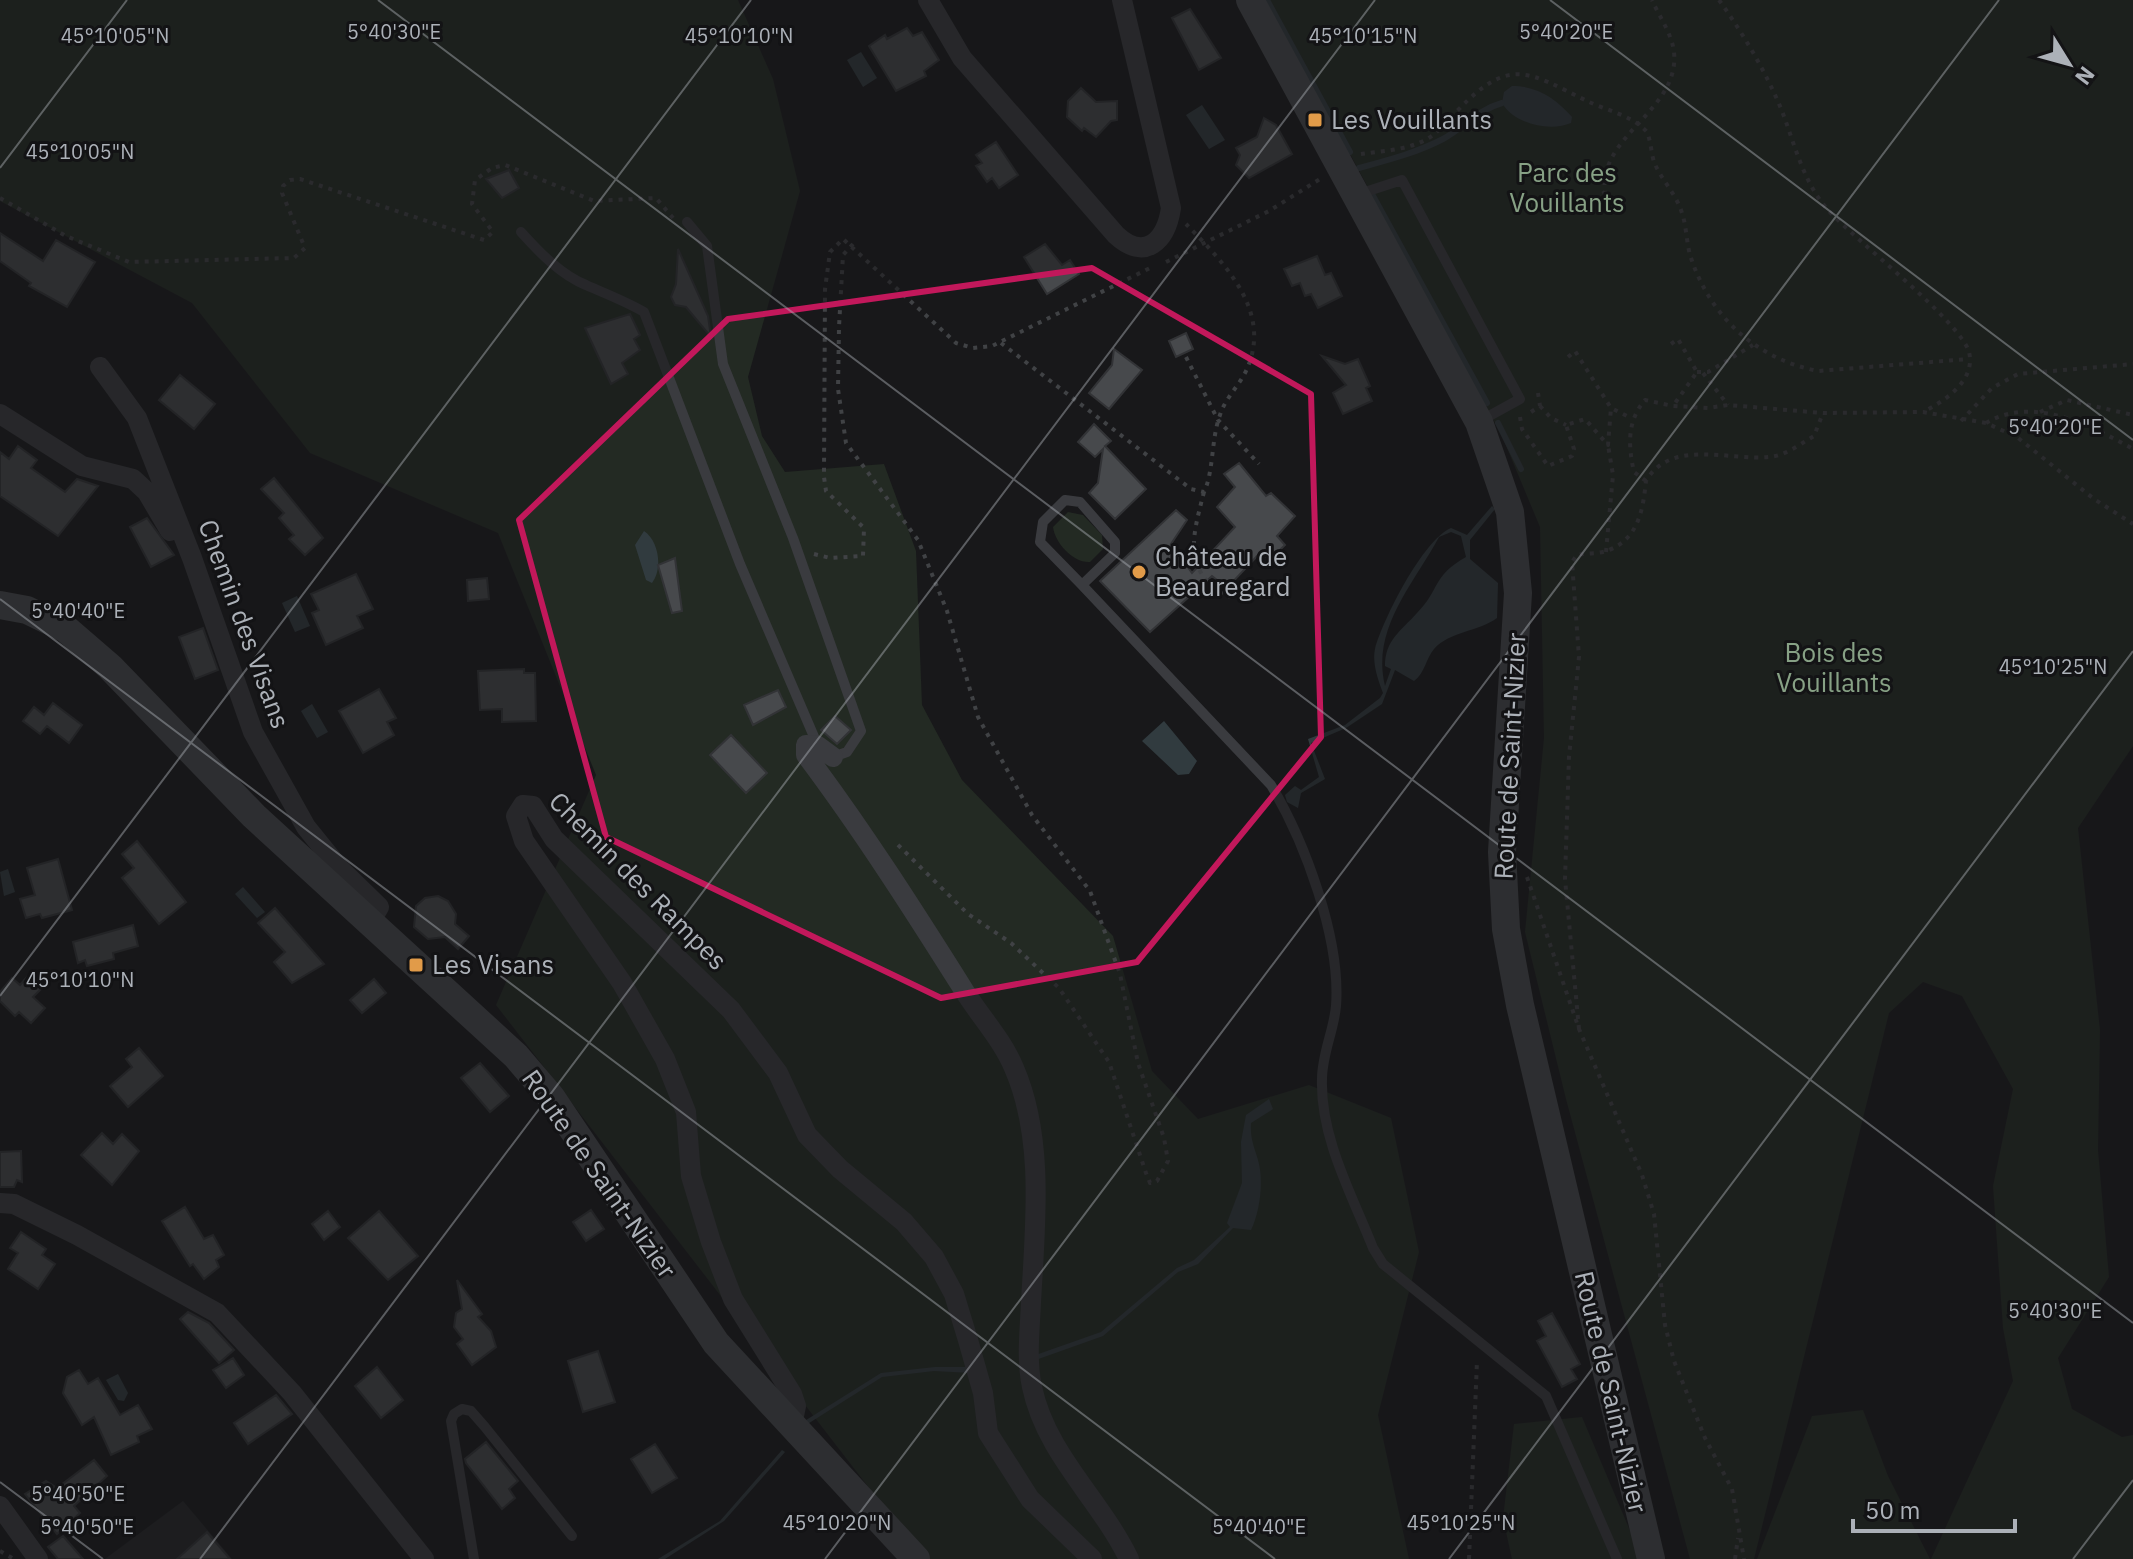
<svg xmlns="http://www.w3.org/2000/svg" width="2133" height="1559" font-family="'IBM Plex Sans',sans-serif">
<rect width="100%" height="100%" fill="#18181a"/>
<path fill="#242527" d="M183,1501L232,1559H105Z"/>
<path fill="#232a23" d="M0,0H738L773,79L800,191L748,377L762,436L785,472L884,464L916,551L922,705L962,780L1113,936L1152,1071L1198,1119L1309,1085L1391,1118L1419,1252L1378,1415L1409,1559H924L496,1005L596,775L498,533L310,453L192,303L0,201Z
M1267,0H2133V746L2078,828L2100,1030L2098,1150L2109,1277L2058,1358L2072,1409L2122,1437L2133,1435V1559H1931L2013,1381L2003,1328L1993,1186L2013,1089L1962,996L1923,982L1889,1013L1754,1559H1690L1566,1099L1525,932L1544,738L1540,527L1502,436Z
M1068,512L1083,515L1102,535L1103,549L1090,562C1073,563 1055,543 1053,527Z
M1863,1410L1888,1476L1930,1559H1757L1812,1416Z
M1582,1417L1642,1559H1512L1503,1518L1514,1424Z"/>
<path fill="#313b3f" fill-rule="evenodd" d="M861,52L877,78L863,87L847,60Z
M1512,86C1538,86 1556,99 1572,117L1571,123C1550,132 1514,124 1502,103L1504,92Z
M1202,105L1225,140L1209,149L1186,115Z
M1492,506L1495,509L1470,540V559L1498,583L1497,618C1478,632 1450,631 1434,649C1426,658 1425,673 1414,681L1395,670L1382,704L1346,728L1311,743L1325,779L1301,793L1298,808L1287,802L1285,795L1295,786L1301,790L1319,777L1308,739L1345,725L1380,698L1383,693C1378,680 1372,663 1375,649C1383,619 1423,540 1451,528L1467,535ZM1451,532L1461,536L1466,557C1432,576 1440,590 1417,613C1401,631 1385,640 1385,666L1391,669L1385,686C1371,629 1413,585 1439,537Z
M644,531C659,541 663,569 652,583L646,580L635,545Z
M297,596L310,626L295,632L282,603Z
M312,704L328,732L317,738L301,711Z
M1164,721L1197,761L1189,774L1178,775L1142,741Z
M8,869L15,892L4,896L0,872Z
M243,887L265,912L257,918L235,894Z
M1269,1099L1273,1109L1251,1123C1250,1139 1254,1146 1258,1160C1264,1180 1260,1212 1251,1230L1233,1228L1198,1264L1178,1272L1103,1336L1030,1362V1357L1101,1332L1177,1268L1194,1260L1230,1227L1227,1223L1242,1183L1241,1142L1246,1115Z
M935,1367H969L972,1373L934,1371L882,1377L806,1425L803,1422L881,1373Z
M118,1374L128,1393L124,1401L118,1400L106,1380Z
M782,1450L785,1452L724,1521L665,1559H658L720,1521Z"/>
<g fill="none" stroke-linecap="round" stroke-linejoin="round">
<path stroke="#313b3f" stroke-width="6" d="M1267,0L1350,152
M1359,168C1388,160 1416,153 1443,139C1465,127 1477,110 1502,103
M1372,194L1487,403
M1498,423L1521,469"/>
</g>
<path fill="#47494c" stroke="#323336" stroke-width="2" d="M1190,9L1221,58L1199,70L1172,18Z
M907,28L913,36L922,32L939,60L924,71L926,76L896,91L869,46L885,35L887,39Z
M1081,88L1096,102L1117,101V120L1111,121L1096,137L1084,128L1082,131L1067,117L1068,101Z
M1264,118L1276,125L1292,154L1249,178L1236,165L1240,155L1236,148L1257,137Z
M996,142L1018,175L999,188L992,178L987,182L976,166L982,163L976,155Z
M509,170L519,188L502,198L486,179Z
M0,233L43,261L56,240L95,262L67,307L29,286L31,283L0,261Z
M1045,244L1062,265L1070,260L1079,274L1047,294L1024,257Z
M678,249L708,316L711,337L686,307L675,305L671,297L676,284Z
M1317,256L1325,275L1331,273L1342,296L1318,308L1311,294L1305,296L1300,283L1292,286L1284,269Z
M630,314L640,335L634,339L640,350L622,363L628,374L611,384L585,328Z
M1186,333L1193,349L1176,357L1169,341Z
M1114,349L1142,370L1109,409L1089,393L1112,365Z
M1322,356L1345,364L1358,359L1370,386L1366,388L1372,401L1343,414L1333,393L1346,385Z
M180,375L215,404L194,429L159,400Z
M1094,424L1111,441L1105,446L1146,489L1115,519L1089,493L1098,483L1103,449L1095,457L1078,442Z
M18,446L37,460L31,468L65,492L77,479L98,486L58,536L0,496V452L9,459Z
M1239,463L1266,496L1271,493L1295,516L1277,536L1285,545L1270,560L1261,552L1227,588L1212,576L1150,632L1100,581L1176,510L1187,520L1171,544L1192,573L1235,527L1217,507L1235,487L1224,474Z
M274,478L323,538L305,555L289,539L294,535L279,518L284,513L261,489Z
M147,518L174,555L151,567L130,527Z
M675,558L682,611L672,613L658,565Z
M356,574L373,609L357,616L363,628L326,645L312,613L319,610L311,594Z
M487,578L489,599L468,601L467,580Z
M203,628L218,670L195,679L179,637Z
M524,669V673H535L536,721L502,722V709L480,710L478,671Z
M379,689L396,718L387,722L394,735L363,753L339,711Z
M778,690L786,707L753,725L744,705Z
M53,703L82,725L69,743L47,726L40,734L23,721L34,707L44,715Z
M835,716L851,730L837,744L821,730Z
M731,735L767,773L746,793L710,755Z
M137,841L186,902L159,924L122,878L134,868L122,854Z
M58,859L72,910L42,918L40,914L26,918L20,899L35,895L27,868Z
M438,896L448,901L456,914L455,924L469,936L458,949L445,937L428,939L414,927L416,906L425,898Z
M275,908L324,964L292,983L274,962L285,952L258,923Z
M133,925L138,946L113,953L114,959L87,966L85,960L78,963L73,942Z
M27,977L41,989L33,997L45,1008L31,1023L19,1012L15,1016L0,1001V992L12,978L20,985Z
M374,979L386,993L362,1013L350,1000Z
M139,1048L163,1076L128,1107L110,1086L132,1067L126,1059Z
M480,1063L509,1096L490,1112L461,1078Z
M102,1133L113,1144L122,1134L139,1151L112,1185L81,1155Z
M21,1151L22,1182L17,1180L14,1187H0V1152Z
M185,1207L204,1239L213,1235L224,1255L216,1260L219,1267L204,1279L193,1264L190,1266L162,1221Z
M591,1210L604,1229L586,1241L573,1222Z
M328,1211L340,1227L324,1240L312,1224Z
M379,1211L418,1256L388,1280L348,1238Z
M21,1232L46,1249L42,1255L55,1264L38,1289L8,1269L18,1253L10,1248Z
M457,1280L482,1314L478,1317L491,1331L496,1347L472,1365L457,1344L463,1339L454,1327L456,1313L462,1309Z
M188,1312L209,1323L234,1350L219,1363L180,1319Z
M1552,1313L1580,1364L1571,1369L1577,1379L1562,1387L1537,1341L1546,1336L1538,1321Z
M598,1351L615,1402L583,1412L568,1361Z
M233,1358L244,1375L226,1388L213,1370Z
M377,1367L403,1400L381,1418L355,1386Z
M79,1370L88,1384L98,1378L120,1415L138,1405L152,1429L137,1436L139,1442L111,1455L94,1417L82,1425L63,1393L67,1377Z
M276,1395L292,1414L248,1444L234,1423Z
M486,1442L518,1481L509,1489L515,1498L502,1509L466,1463L465,1459Z
M655,1444L677,1478L652,1493L631,1459Z
M94,1460L107,1476L74,1506L80,1513L57,1534L25,1494L46,1481L57,1488Z
M207,1532L230,1559H177Z
M63,1536L83,1559H58L48,1547Z"/>
<g fill="none" stroke-linecap="round" stroke-linejoin="round">
<path stroke="#404245" stroke-width="4" stroke-dasharray="4 6" stroke-linecap="butt" d="M1719,0C1744,35 1766,72 1782,111C1795,145 1803,182 1828,210C1855,240 1960,321 1969,352C1976,380 1946,400 1925,411
M1361,154C1382,151 1408,150 1427,139C1439,132 1448,120 1458,110C1510,56 1528,72 1587,101C1606,110 1633,116 1647,132C1651,142 1651,152 1654,162C1661,179 1675,193 1681,210C1687,226 1686,243 1691,258C1711,318 1757,359 1818,371L1969,359
M0,198L66,236L129,262L294,258L305,248L282,193L283,186L290,180L300,179L484,240L493,232L472,204L475,180L492,168L505,165L594,201L656,198L673,218
M1594,199L1605,192C1598,135 1680,111 1674,52C1672,34 1659,16 1652,0
M853,244L843,255L839,327L838,389L846,443L918,540L947,611L978,717L1032,815L1090,891L1120,974L1138,1063L1164,1138L1168,1161L1157,1181L1150,1183L1146,1173L1109,1062L1059,988L1011,943L968,914L894,841
M1166,262L1269,211L1320,179
M1001,343L1191,489L1204,492C1214,471 1211,439 1220,415C1225,399 1237,388 1245,373C1275,313 1225,264 1186,224
M1671,344L1678,339L1697,372L1673,406
M1186,357L1218,420L1259,464
M1568,357L1575,351L1611,408L1631,418
M1697,372H1708L1753,345
M1703,373L1728,405
M1540,406L1551,418L1566,425
M1531,412L1540,406L1538,393
M2040,412L2067,400L2133,415
M1520,417L1522,429L1548,466L1572,456L1574,449L1566,425L1585,419L1608,445L1611,408
M1961,421L1992,388L2018,374L2133,364
M1986,423C2033,395 2090,425 2133,449
M1646,481L1634,472C1628,445 1627,421 1645,400L1673,406L1708,408L1728,405L1823,413L1923,412L1986,423L2017,437L2094,499L2133,524
M1204,492C1192,538 1182,571 1228,597L1235,596L1246,580
M1606,552L1613,475L1608,445
M814,554L830,558L863,556L864,528L826,491L824,477L825,289L830,252L843,239L956,343L973,348L992,346L1150,268
M1527,877L1579,1029L1642,1175L1654,1214L1665,1325L1674,1361L1705,1438L1732,1489L1744,1559
M1579,1029L1565,879L1569,757L1579,657L1572,562L1577,555C1587,553 1600,554 1609,550C1639,538 1643,509 1646,481C1671,438 1730,461 1769,457C1785,456 1800,444 1814,436L1823,413
M0,1551L12,1558
M1469,1559L1477,1361
M1735,1559L1738,1538"/>
<path stroke="#3a3b3f" stroke-width="10" d="M1359,194L1402,180L1520,399L1480,421
M687,222L707,246L723,364L793,538L861,731L847,752L833,757
M521,232C539,252 561,275 586,285C606,294 625,301 644,312L740,564L818,746
M1082,585L1040,542L1043,522L1065,500L1080,502L1115,542V553L1082,585L1271,785C1305,842 1341,939 1336,1006C1334,1030 1322,1054 1322,1079C1320,1137 1352,1195 1373,1248L1383,1264L1546,1396L1617,1559
M474,1559L451,1421L454,1414L462,1409L471,1411L485,1427L572,1536"/>
<path stroke="#3a3b3f" stroke-width="20" d="M928,0L962,58L1116,235C1145,262 1166,241 1171,208L1122,0
M100,367L137,418L192,558L253,732L306,827L340,869L379,907L369,924
M0,414L82,466L133,479L147,492L170,531
M833,757L818,746L806,745V755C863,831 914,911 965,992C980,1016 1003,1041 1014,1068C1045,1139 1035,1227 1031,1302C1030,1329 1026,1359 1032,1387C1046,1454 1100,1499 1129,1559
M0,1203L14,1204L77,1235L217,1313L292,1393L424,1559
M792,1425L796,1406L792,1394L733,1299L711,1242L691,1176L686,1112L665,1059L622,983L524,841L516,816L523,805L533,806L554,839L731,1010L778,1073L807,1135L840,1169L904,1222L934,1257L954,1294L968,1340L983,1393L988,1433L1030,1499L1092,1559
M0,1506L38,1559"/>
<path stroke="#484a4e" stroke-width="28" d="M1250,0L1479,422L1510,512L1518,593L1502,852L1506,929L1520,1005L1651,1559
M0,605L27,610L66,629L110,667L254,816L516,1056L551,1097L716,1343L916,1559"/>
</g>
<path d="M0 0H2133V1559H0ZM1092,268L1311,394L1321,737L1137,962L941,998L606,837L519,520L728,319Z" fill="#18181a" fill-opacity=".55" fill-rule="evenodd"/>
<path fill="none" stroke="#c2185b" stroke-width="6" stroke-linejoin="round" d="M1092,268L1311,394L1321,737L1137,962L941,998L606,837L519,520L728,319Z"/>
<path fill="none" stroke="#acb1b8" stroke-width="2" stroke-opacity="0.45" d="M378,0L2133,1323M1550,0L2133,440M0,168L127,0M0,599L1275,1559M0,996L751,0M0,1482L103,1559M200,1559L1375,0M825,1559L1999,0M1449,1559L2133,651M2073,1559L2133,1480"/>
<g fill="#e19b49" stroke="#131315" stroke-width="3">
<rect x="1307" y="112" width="16" height="16" rx="4"/>
<circle cx="1139" cy="572" r="8"/>
<rect x="408" y="957" width="16" height="16" rx="4"/>
</g>
<g text-anchor="middle" stroke-width="6" stroke-linejoin="round" paint-order="stroke">
<g font-size="26" fill="#acb1b8" stroke="#131315" text-anchor="start">
<text x="1331" y="129">Les Vouillants</text>
<text x="1155" y="566">Château de<tspan x="1155" dy="30">Beauregard</tspan></text>
<text x="432" y="974">Les Visans</text>
</g>
<g font-size="26" fill="#87a185" stroke="#131315">
<text x="1567" y="182">Parc des<tspan x="1567" dy="30">Vouillants</tspan></text>
<text x="1834" y="662">Bois des<tspan x="1834" dy="30">Vouillants</tspan></text>
</g>
<g font-size="26" fill="#acb1b8" stroke="#131315">
<text transform="translate(244 624) rotate(70)" y="9">Chemin des Visans</text>
<text transform="translate(1510 756) rotate(-87)" y="9">Route de Saint-Nizier</text>
<text transform="translate(638 881) rotate(45)" y="9">Chemin des Rampes</text>
<text transform="translate(599 1174) rotate(55)" y="9">Route de Saint-Nizier</text>
<text transform="translate(1611 1392) rotate(77)" y="9">Route de Saint-Nizier</text>
</g>
</g>
<g font-size="20" text-anchor="middle" fill="#acb1b8" stroke="#131315" stroke-width="6" stroke-linejoin="round" paint-order="stroke">
<text x="394" y="39">5°40'30"E</text>
<text x="1566" y="39">5°40'20"E</text>
<text x="115" y="43">45°10'05"N</text>
<text x="739" y="43">45°10'10"N</text>
<text x="1363" y="43">45°10'15"N</text>
<text x="80" y="159">45°10'05"N</text>
<text x="2055" y="434">5°40'20"E</text>
<text x="78" y="618">5°40'40"E</text>
<text x="2053" y="674">45°10'25"N</text>
<text x="80" y="987">45°10'10"N</text>
<text x="2055" y="1318">5°40'30"E</text>
<text x="78" y="1501">5°40'50"E</text>
<text x="837" y="1530">45°10'20"N</text>
<text x="1461" y="1530">45°10'25"N</text>
<text x="87" y="1534">5°40'50"E</text>
<text x="1259" y="1534">5°40'40"E</text>
</g>
<g transform="translate(2069 64) rotate(127)" stroke="#131315" stroke-width="6" paint-order="stroke">
<path d="M0-6L14 30L0 20L-14 30Z" fill="#acb1b8"/>
<text y="-12" font-size="22" font-weight="bold" text-anchor="middle" fill="#acb1b8">N</text>
</g>
<path d="M1853 1519v12h162v-12" fill="none" stroke="#acb1b8" stroke-width="4"/>
<text x="1865" y="1519" font-size="24" fill="#acb1b8" stroke="#131315" stroke-width="6" paint-order="stroke">50 m</text>
</svg>
